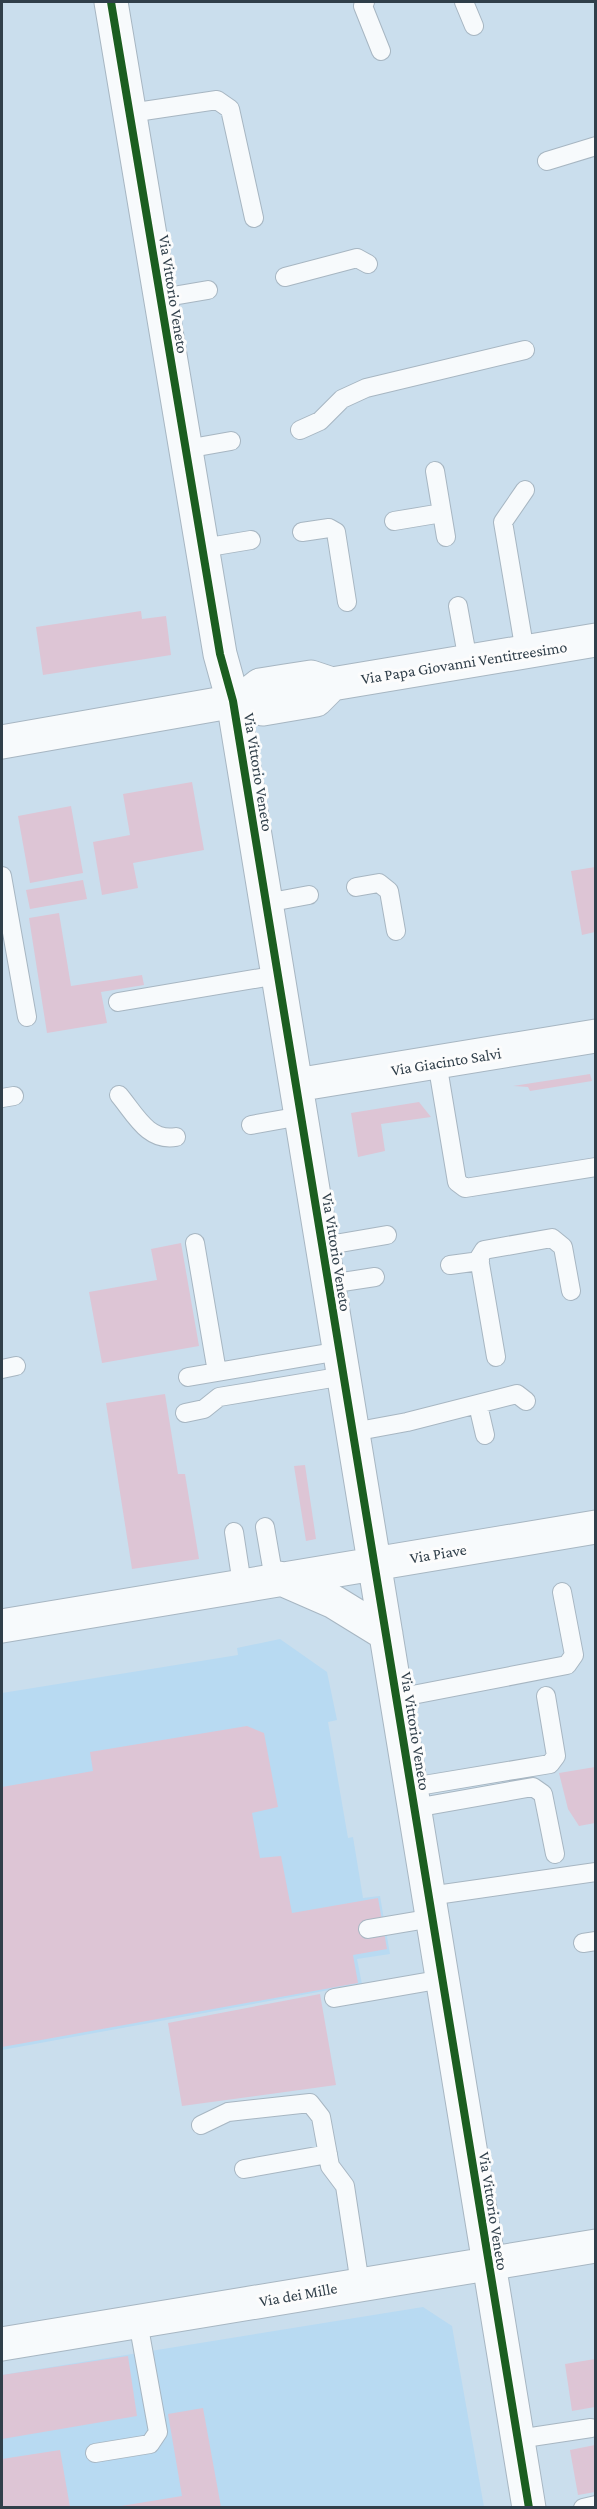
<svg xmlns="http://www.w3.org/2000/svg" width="597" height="2509" font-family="'Crimson Pro',serif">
<rect width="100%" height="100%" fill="#cadeed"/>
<path fill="#b8daf2" d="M280,1639L327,1672L337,1720L328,1722L348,1838L353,1837L363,1898L380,1896L390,1954L357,1959L362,1984L2,2050V1693L238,1655L237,1648Z
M423,2307L452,2326L484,2507L2,2508V2375Z"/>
<path fill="#ddc5d5" d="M141,611L142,619L166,616L171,655L43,675L36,627Z
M192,782L204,850L133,863L138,888L102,895L93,842L130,835L123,794Z
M71,806L83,873L30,883L18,816Z
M595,867V932L582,935L571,871Z
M83,880L87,899L30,909L26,890Z
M59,913L71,986L142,975L144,985L101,992L107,1023L47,1033L29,918Z
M590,1074L592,1081L530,1091L528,1087L513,1086Z
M419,1102L431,1117L381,1124L385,1151L358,1157L351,1113Z
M181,1243L199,1346L102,1363L89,1292L157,1280L151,1249Z
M165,1394L178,1474H185L199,1559L132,1569L106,1403Z
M305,1465L316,1539L306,1541L294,1466Z
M247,1726L264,1733L278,1807L252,1813L260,1858L281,1856L292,1913L378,1898L387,1949L353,1955L358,1983L2,2047V1787L93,1771L90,1752Z
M595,1767V1823L579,1826L568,1809L559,1773Z
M320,1994L336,2085L182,2106L168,2023Z
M128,2356L137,2416L2,2439V2375Z
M595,2359V2407L572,2411L565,2364Z
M203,2408L221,2507H115L182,2496L168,2414Z
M595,2445V2492L578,2495L570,2450Z
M60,2450L70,2507H3L2,2459Z"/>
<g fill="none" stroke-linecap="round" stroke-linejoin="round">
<defs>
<path id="service" d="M365,2L363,6L381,51
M464,2L474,26
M130,113L217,100L230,109L254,218
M547,161L596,146
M285,277L357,258L368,264
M161,298L208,290
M300,430L320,421L342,399L366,388L525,350
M186,449L231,441
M435,471L446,537
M394,521L442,513
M302,532L329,528L336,532L347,602
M203,548L251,540
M458,606L468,661
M525,652L503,522L525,490
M2,876L27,1017
M356,887L379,883L389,891L396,931
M266,903L309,895
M118,1002L278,975
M437,1062L457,1182L465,1188L596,1167
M119,1095C135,1114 148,1142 176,1137
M2,1098L14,1096
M251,1125L301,1116
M195,1243L217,1372
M323,1246L387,1235
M450,1265L480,1261
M329,1284L375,1277
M496,1357L479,1258L484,1250L552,1238L563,1247L571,1291
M2,1369L16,1366
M188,1377L340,1351
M478,1405L485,1435
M185,1413L204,1409L219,1397L344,1376
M353,1432L407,1422L517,1394L526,1401
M265,1527L274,1579
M234,1532L242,1584
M397,1698L567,1665L574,1655L562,1592
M412,1787L550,1764L556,1756L546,1696
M415,1808L533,1787L543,1794L555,1854
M429,1896L596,1872
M368,1929L433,1918
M583,1943L596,1941
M334,1998L443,1979
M201,2125L228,2112L310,2103L321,2117L330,2166L345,2186L360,2284
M244,2169L328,2154
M518,2439L591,2428
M95,2453L150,2444L158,2432L138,2322
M583,2508L596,2505"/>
<path id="minor" d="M111,2L220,654L233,701L529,2508
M296,1085L596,1036
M279,1578L334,1602L386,1634
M2,1626L596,1527
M2,2344L596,2246"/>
<path id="tertiary" d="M241,700L263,709L316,700L332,684
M2,742L241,700L260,685L285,681L311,677L332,684L596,640"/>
</defs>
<use href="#service" stroke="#a7b6c2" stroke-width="20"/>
<use href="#minor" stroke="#a7b6c2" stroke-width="35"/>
<use href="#tertiary" stroke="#a7b6c2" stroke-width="35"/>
<use href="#service" stroke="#f7fafc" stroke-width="18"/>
<use href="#minor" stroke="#f7fafc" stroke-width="33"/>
<use href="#tertiary" stroke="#f7fafc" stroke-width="33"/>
<defs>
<path id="cycleway" d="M111,2L220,654L233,701L529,2508"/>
</defs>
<use href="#cycleway" stroke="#fcfcfc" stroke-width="11"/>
<use href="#cycleway" stroke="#1b5e20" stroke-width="8"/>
</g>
<g text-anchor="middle" stroke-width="6" stroke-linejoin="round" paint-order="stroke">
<g font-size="16" fill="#303f4a" stroke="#fcfcfc">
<text transform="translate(174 294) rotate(81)" y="6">Via Vittorio Veneto</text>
<text transform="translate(464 662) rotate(-9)" y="6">Via Papa Giovanni Ventitreesimo</text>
<text transform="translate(259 772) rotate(81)" y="6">Via Vittorio Veneto</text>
<text transform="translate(446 1061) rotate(-9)" y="6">Via Giacinto Salvi</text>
<text transform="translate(337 1252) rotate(81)" y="6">Via Vittorio Veneto</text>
<text transform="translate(438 1553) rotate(-9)" y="6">Via Piave</text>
<text transform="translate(416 1731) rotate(81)" y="6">Via Vittorio Veneto</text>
<text transform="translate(494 2211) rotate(81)" y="6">Via Vittorio Veneto</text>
<text transform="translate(298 2294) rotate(-10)" y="6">Via dei Mille</text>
</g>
</g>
<rect width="597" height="2509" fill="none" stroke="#303f4a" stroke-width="6"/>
</svg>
